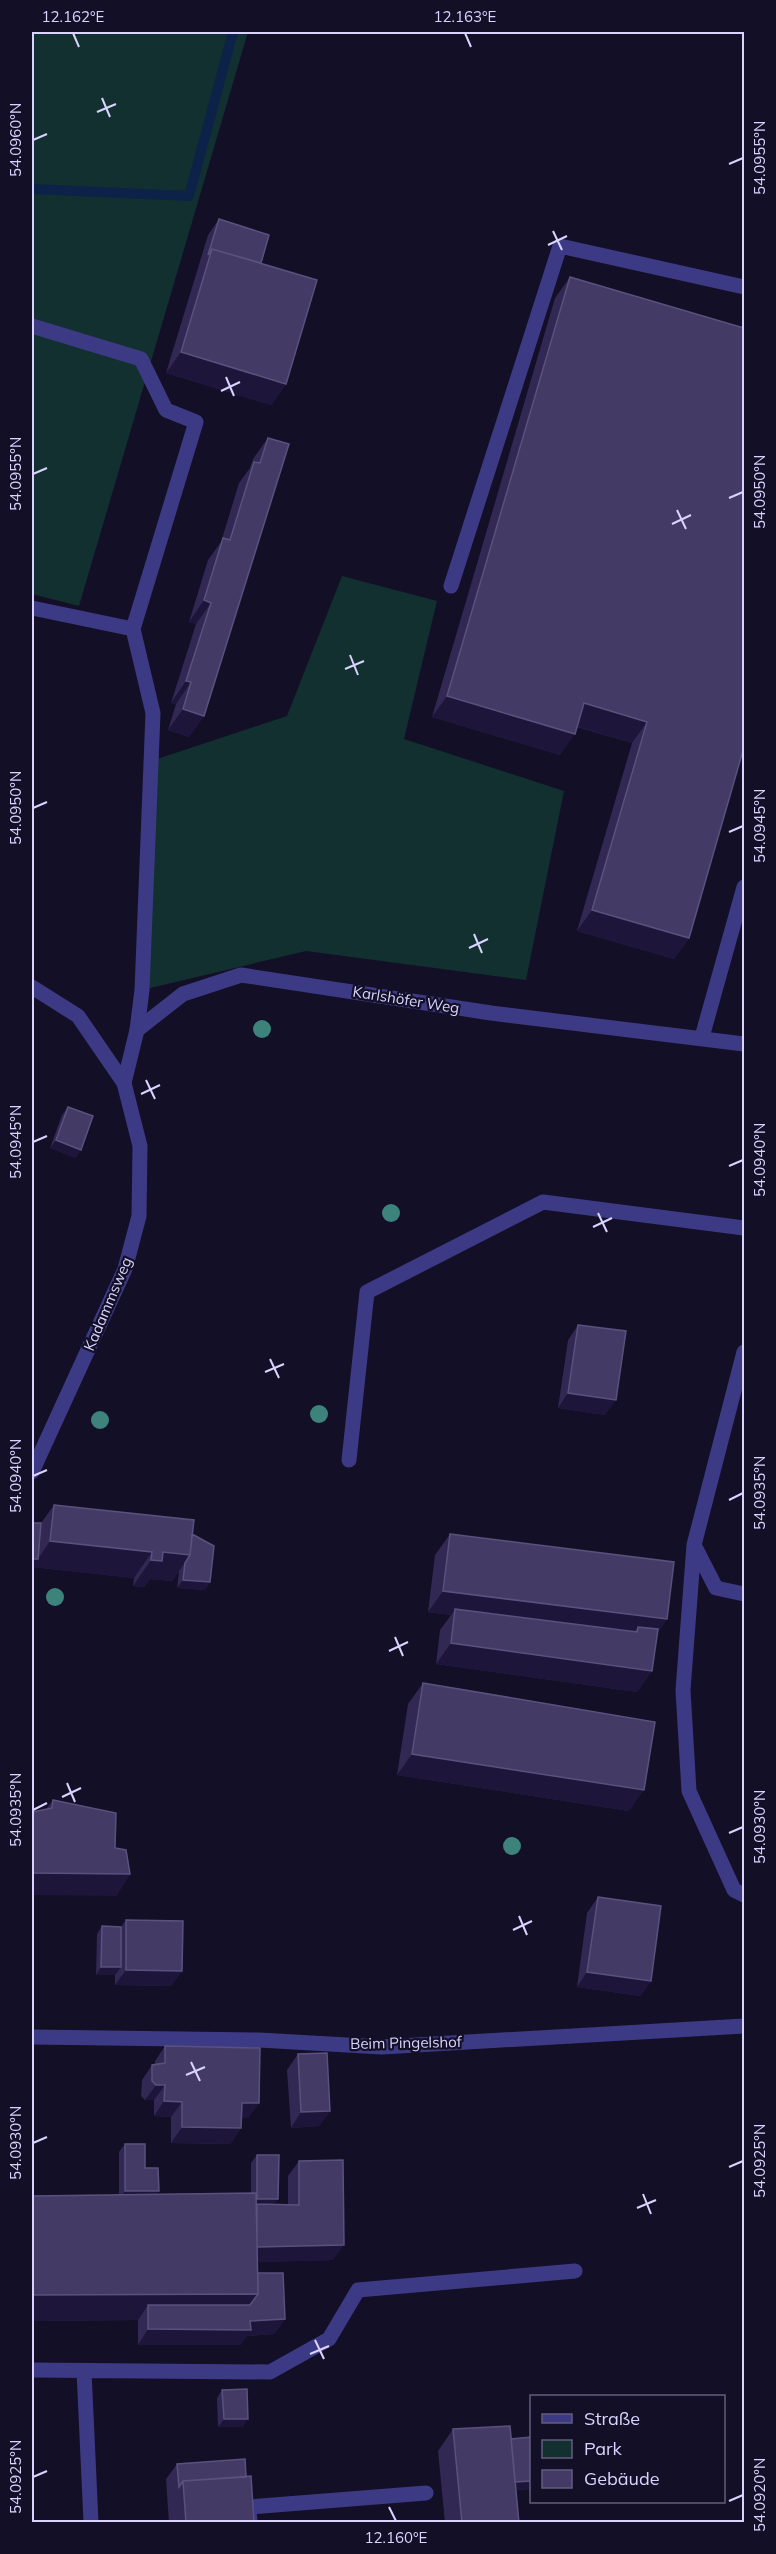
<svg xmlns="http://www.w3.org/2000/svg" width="776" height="2554" font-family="Mulish,sans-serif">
<rect width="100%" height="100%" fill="#130f26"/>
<path fill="#12302f" d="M32,32H248L79,606L32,594Z
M342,576L437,601L404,739L564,791L526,980L306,951L142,990L151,761L287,716Z"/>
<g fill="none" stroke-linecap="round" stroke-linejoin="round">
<path stroke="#0c2248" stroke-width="10" d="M32,189L189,196L233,32"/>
<path stroke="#3d3a85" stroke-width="15" d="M32,326L141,359L166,410L196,422L133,629L153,713L142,990L137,1030
M451,586L560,246L744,287
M32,608L133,629
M32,987L78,1016L124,1083
M702,1037L744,887
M744,1352L694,1545L683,1690L689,1791L734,1890L744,1895
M349,1460L367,1292L543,1202L744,1228
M694,1545L716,1588L744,1594
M32,2370L270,2372L329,2339L358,2290L575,2271
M84,2371L91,2522
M250,2522L249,2507L426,2493"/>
<path stroke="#3d3a85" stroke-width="15" d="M32,1472L125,1269L139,1216L140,1146L124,1083L137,1030L183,994L241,975L491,1013L744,1044
M32,2037L259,2040L382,2047L744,2026"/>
</g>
<g fill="#3d827b">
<circle cx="262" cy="1029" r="9"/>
<circle cx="391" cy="1213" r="9"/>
<circle cx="319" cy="1414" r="9"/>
<circle cx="100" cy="1420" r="9"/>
<circle cx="55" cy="1597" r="9"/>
<circle cx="512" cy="1846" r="9"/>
</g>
<path fill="#312854" d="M219,219L261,263L286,384L271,405L166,373L208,235Z
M570,277L689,938L674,959L577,931L632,743L577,727L560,755L432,717L555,298Z
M268,438L204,716L189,737L168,730L176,704L171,703L196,624L189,622L208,560L221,542L239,483L250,468L253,459Z
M68,1107L76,1158L50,1148L62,1115Z
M578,1325L605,1415L558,1408L568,1340Z
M54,1505L192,1534L210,1582L205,1590L177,1588L179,1571L172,1581L150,1579L144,1587L133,1586L134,1578L32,1567L41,1523Z
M450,1534L667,1619L658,1632L652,1671L637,1692L436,1664L440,1630L451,1615L428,1612L435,1555Z
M423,1683L629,1811L397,1775L408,1704Z
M53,1800L115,1848L130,1874L116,1896L46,1809Z
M598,1897L651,1981L640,1996L577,1987L587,1913Z
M126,1920L182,1971L171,1986L115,1985V1975H96L97,1934L102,1926L121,1927Z
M165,2046L259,2103L248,2118H241V2128L230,2144L171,2143V2117L154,2116V2100H145L141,2096L142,2080L152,2065H155V2061Z
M298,2054L330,2111L319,2126L291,2128L287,2070Z
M125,2144L145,2168L157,2194L251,2193V2163L257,2155L278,2199L274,2204L288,2205V2176L299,2161L333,2260L257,2262L258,2273L285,2319L274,2334L247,2336L240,2345H138V2320L32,2321V2196L119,2195V2152Z
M222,2390L243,2427H218L217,2398Z
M453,2429L511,2439L531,2437V2489L516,2490L519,2523H445L438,2451Z
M177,2464L246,2477L254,2523H169L166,2479Z"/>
<path fill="#1d163a" d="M181,352L286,384L271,405L166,373Z
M204,600L211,603L196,624L189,622Z
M186,681L191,682L176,704L171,703Z
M447,696L575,734L560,755L432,717Z
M584,703L647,722L632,743L569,724Z
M183,709L204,716L189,737L168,730Z
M592,910L689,938L674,959L577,931Z
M56,1140L81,1150L76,1158L50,1148Z
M568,1393L616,1400L605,1415L558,1408Z
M50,1541L152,1552L134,1578L32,1567V1559H38Z
M163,1552L190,1555L172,1581L150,1579L144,1587L133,1586L151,1560Z
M183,1580L210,1582L205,1590L177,1588Z
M443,1591L667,1619L652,1640L637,1632L638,1627L630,1637L455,1609L451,1615L428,1612Z
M451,1643L652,1671L637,1692L436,1664Z
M412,1754L644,1790L629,1811L397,1775Z
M32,1873L130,1874L116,1896L32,1895Z
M101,1967H121L115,1975H96Z
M126,1970L182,1971L171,1986L115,1985Z
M587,1972L651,1981L640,1996L577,1987Z
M156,2085H165L154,2100H145Z
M164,2101L182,2102L171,2117L154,2116Z
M242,2103H259L248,2118H231Z
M330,2111L319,2126L291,2128L301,2112Z
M182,2127L241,2128L230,2144L171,2143Z
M125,2191H159L153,2199H119Z
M256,2199H278L272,2207H251Z
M344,2245L333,2260L237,2263L248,2247Z
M258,2294L240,2320L148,2305L138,2320L32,2321V2295Z
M285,2319L274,2334L247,2336L240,2345H138L148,2329L250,2321Z
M224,2419H248L243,2427H218Z
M531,2481V2489L498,2491L504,2483Z"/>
<path fill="#433a66" stroke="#5a527e" stroke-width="1.5" d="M219,219L269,235L261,263L212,249L208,255Z
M212,249L317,280L286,384L181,352Z
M570,277L744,328V747L689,938L592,910L647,722L584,703L575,734L447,696Z
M268,438L289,444L204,716L183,709L191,682L186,681L211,603L204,600L223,538L230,540L254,462L260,463Z
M68,1107L93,1116L81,1150L56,1140Z
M578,1325L626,1331L616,1400L568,1393Z
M54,1505L194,1520L190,1555L163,1552L162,1561L151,1560L152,1552L50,1541Z
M32,1523H41L38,1559H32Z
M192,1534L214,1546L210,1582L183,1580L185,1563L190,1555Z
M450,1534L674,1562L667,1619L443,1591Z
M455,1609L637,1632L638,1627L658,1629L652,1671L451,1643Z
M423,1683L655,1722L644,1790L412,1754Z
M53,1800L116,1813L115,1848L126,1850L130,1874L32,1873V1812L52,1808Z
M598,1897L661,1906L651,1981L587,1972Z
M126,1920L183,1921L182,1971L126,1970Z
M102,1926L121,1927V1967H101Z
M165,2046L260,2048L259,2103H242L241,2128L182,2127V2102L164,2101L165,2085H156L152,2081V2065L165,2063Z
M327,2053L330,2111L301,2112L298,2054Z
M125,2144H145V2168H158L159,2191H125Z
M257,2155H279L278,2199H257Z
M343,2160L344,2245L257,2247V2204L299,2205V2161Z
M256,2193L258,2294L32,2295V2196Z
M258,2273H283L285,2319L250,2321L251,2330L148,2329V2305H250L258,2294Z
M247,2389L248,2419H224L222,2390Z
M510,2426L519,2523H462L453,2429Z
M531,2437V2481L515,2482L511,2439Z
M245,2459L246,2477L183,2481L179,2487L177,2464Z
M251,2476L254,2523H186L183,2481Z"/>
<path fill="none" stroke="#d9d4ff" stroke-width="2" d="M73,33L79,47M465,33L471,47M102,98L110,117M97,112L116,104M33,140L47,134M729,164L743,158M553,231L562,250M548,245L567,236M226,377L234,396M221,391L240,382M33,474L47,468M729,498L743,492M677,510L686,529M672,524L691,515M350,655L358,675M345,669L364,661M33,808L47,802M729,832L743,826M474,934L482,953M469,948L488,939M146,1080L155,1099M141,1094L160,1085M33,1142L47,1136M729,1166L743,1160M598,1213L607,1232M593,1227L612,1218M270,1359L279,1378M265,1372L284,1364M33,1476L47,1470M729,1500L743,1493M395,1637L403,1656M389,1651L408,1642M67,1783L75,1802M62,1797L81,1788M33,1810L47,1803M729,1833L743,1827M519,1916L527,1935M513,1930L532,1921M191,2062L200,2081M186,2075L205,2067M33,2143L47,2137M729,2167L743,2161M643,2194L651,2214M637,2208L656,2200M315,2340L324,2359M310,2354L329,2346M33,2477L47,2471M729,2501L743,2495M389,2507L396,2521"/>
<g text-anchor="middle" stroke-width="4.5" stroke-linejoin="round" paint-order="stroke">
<g font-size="15" fill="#d9d4ff" stroke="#130f26">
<text transform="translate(406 1000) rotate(9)" y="5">Karlshöfer Weg</text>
<text transform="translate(108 1304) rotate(-67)" y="5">Kadammsweg</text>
<text transform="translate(406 2043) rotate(-1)" y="5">Beim Pingelshof</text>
</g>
</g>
<rect width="776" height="2554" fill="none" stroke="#130f26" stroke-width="66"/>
<rect x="530" y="2395" width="195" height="108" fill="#130f26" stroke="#625e7d" stroke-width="1.5"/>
<rect x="542" y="2414" width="30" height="9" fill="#3d3a85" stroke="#625e7d" stroke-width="1.5"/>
<text x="584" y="2425" font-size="18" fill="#d9d4ff">Straße</text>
<rect x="542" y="2440" width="30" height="18" fill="#12302f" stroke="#625e7d" stroke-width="1.5"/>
<text x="584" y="2455" font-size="18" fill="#d9d4ff">Park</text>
<rect x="542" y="2470" width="30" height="18" fill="#433a66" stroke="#625e7d" stroke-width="1.5"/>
<text x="584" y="2485" font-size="18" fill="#d9d4ff">Gebäude</text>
<rect x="33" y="33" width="710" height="2488" fill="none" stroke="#d9d4ff" stroke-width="2"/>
<g font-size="15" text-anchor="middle" fill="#d9d4ff">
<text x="73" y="22">12.162°E</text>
<text x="465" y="22">12.163°E</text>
<text transform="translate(16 140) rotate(-90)" y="5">54.0960°N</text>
<text transform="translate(760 158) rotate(-90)" y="5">54.0955°N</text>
<text transform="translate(16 474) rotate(-90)" y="5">54.0955°N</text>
<text transform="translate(760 492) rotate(-90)" y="5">54.0950°N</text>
<text transform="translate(16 808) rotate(-90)" y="5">54.0950°N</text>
<text transform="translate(760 826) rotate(-90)" y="5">54.0945°N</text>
<text transform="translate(16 1142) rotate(-90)" y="5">54.0945°N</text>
<text transform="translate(760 1160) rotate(-90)" y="5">54.0940°N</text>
<text transform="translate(16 1476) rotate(-90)" y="5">54.0940°N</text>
<text transform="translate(760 1493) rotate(-90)" y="5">54.0935°N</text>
<text transform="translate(16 1810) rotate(-90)" y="5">54.0935°N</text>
<text transform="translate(760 1827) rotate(-90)" y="5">54.0930°N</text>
<text transform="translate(16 2143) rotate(-90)" y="5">54.0930°N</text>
<text transform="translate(760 2161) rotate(-90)" y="5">54.0925°N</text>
<text transform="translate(16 2477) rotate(-90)" y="5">54.0925°N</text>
<text transform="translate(760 2495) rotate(-90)" y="5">54.0920°N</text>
<text x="396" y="2543">12.160°E</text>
</g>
</svg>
